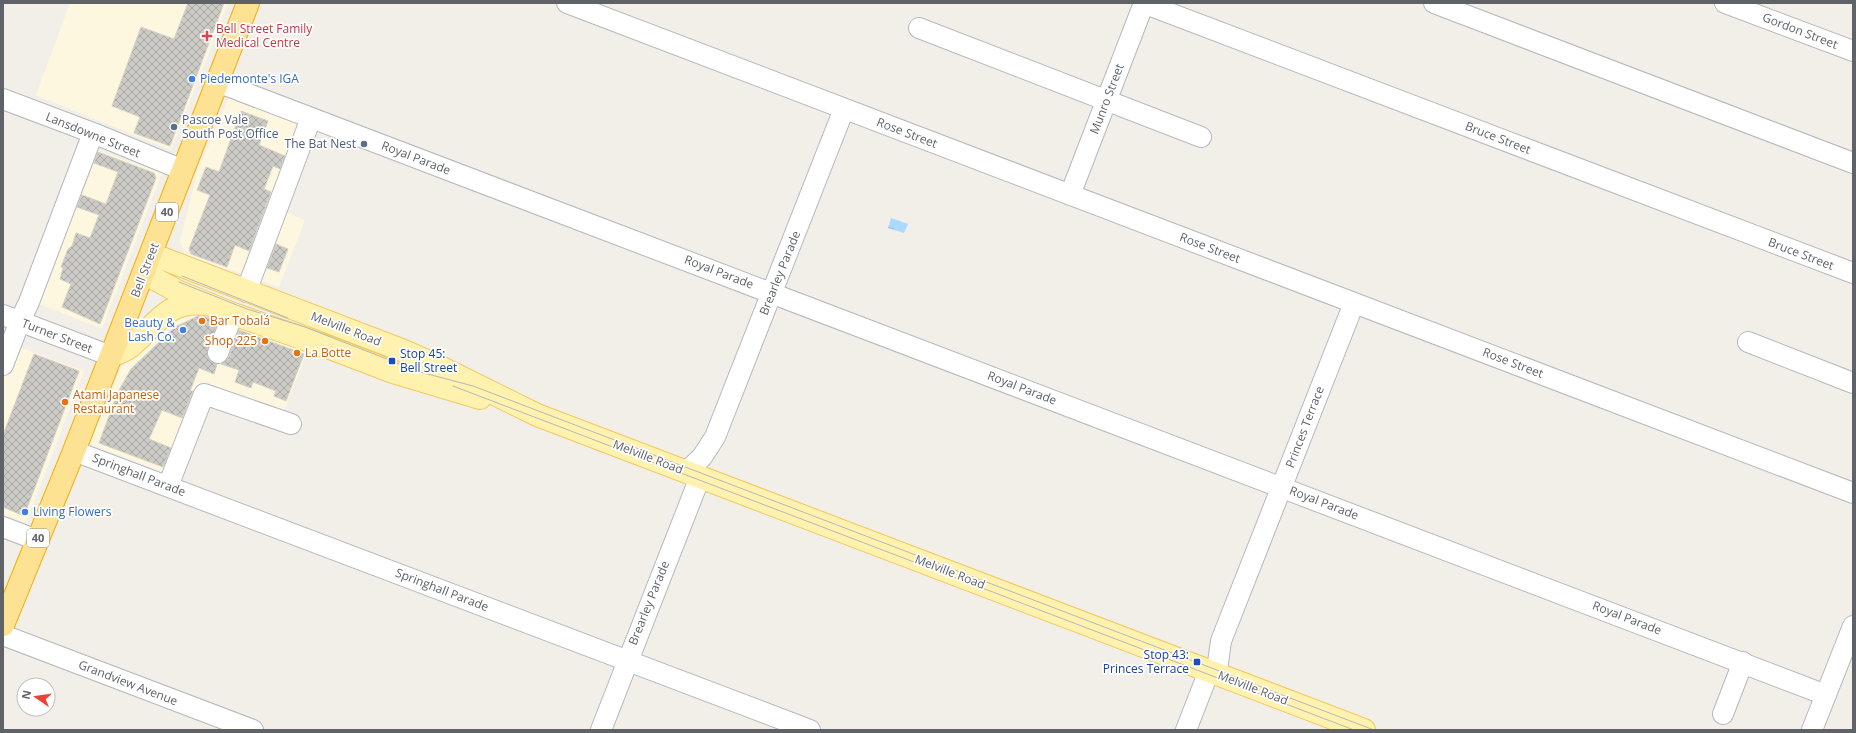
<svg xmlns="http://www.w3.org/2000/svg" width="1856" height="733" font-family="'Open Sans',sans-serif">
<defs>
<pattern id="water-ripples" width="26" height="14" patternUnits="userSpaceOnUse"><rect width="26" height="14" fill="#aadaff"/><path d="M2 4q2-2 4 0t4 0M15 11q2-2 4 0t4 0" fill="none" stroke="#8eb4d2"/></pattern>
<pattern id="building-cross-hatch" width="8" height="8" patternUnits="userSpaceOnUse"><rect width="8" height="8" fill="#cccac5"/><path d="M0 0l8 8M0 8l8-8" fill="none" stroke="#a9a8a4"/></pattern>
</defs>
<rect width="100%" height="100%" fill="#f1efe8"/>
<path fill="#fef7e0" d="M70,3H228L171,150L36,95Z
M236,81L320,115L282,211L305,220L279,287L185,254L180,241L198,170Z
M84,146L162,173L102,329L25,298Z
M202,312L308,350L281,418L209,390L176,477L90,444L121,368L169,317Z
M8,343L84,371L26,523L3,514V356Z"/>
<path fill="url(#water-ripples)" d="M891,218L908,224L904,233L888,228Z"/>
<path fill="url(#building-cross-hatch)" stroke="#d6d1c6" d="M188,3H224L170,146L134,133L140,117L112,106L141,27L174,39Z
M241,111L268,121L259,145L285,156L280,169L273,166L264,189L271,192L249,251L235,245L227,267L191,254L189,249L210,195L197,190L206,167L219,172Z
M98,152L154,173L156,178L100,324L62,307L71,284L60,279L63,268L61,267L68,249L72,246L76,233L90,238L99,215L77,207L82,195L106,204L118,172L94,163Z
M276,244L288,249L279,272L267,268Z
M198,316L207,317L218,321L207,354L209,360L217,364L214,374L199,368L190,391H193L182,418L162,410L149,439L171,448L163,467L99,443L118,392L131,369L175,327Z
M239,330L304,354L286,401L274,396L276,391L253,382L251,388L235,382L239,370L221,364L229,357Z
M34,354L79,371L24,516L3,507V435Z"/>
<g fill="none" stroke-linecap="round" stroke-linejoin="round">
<defs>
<path id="minor" d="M567,3L1853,493
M1143,3L1853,273
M1434,3L1853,163
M1725,3L1853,51
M919,28L1201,137
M217,82L1826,695
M3,99L93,133L183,170
M1070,195L1144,3
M246,292L311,118
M3,315L111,356
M1748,342L1853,383
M218,353L233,314
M3,365L20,321L29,302L93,133
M74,451L810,730
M686,472L702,457L715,437L844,109
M168,486L204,394L291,424
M3,527L37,540
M3,635L253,730
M1218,674L1217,670L1221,641L1354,303
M1723,714L1743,662
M601,730L700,477
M1186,730L1209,671
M1812,730L1853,626"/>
<path id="major" d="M151,254L404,351L436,365L537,415L1364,730
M144,273L177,291L233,314L330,348L393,372L480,398
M111,356C118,353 125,351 131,346C156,325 167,300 204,304"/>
<path id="highway" d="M3,625L74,451L248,3"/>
</defs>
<use href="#minor" stroke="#b5b8bc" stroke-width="22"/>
<use href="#major" stroke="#f2c960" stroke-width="24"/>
<use href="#highway" stroke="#f9ab00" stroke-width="24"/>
<use href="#minor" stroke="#fff" stroke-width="20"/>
<use href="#major" stroke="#fff2af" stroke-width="22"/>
<use href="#highway" stroke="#fde293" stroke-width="22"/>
<path stroke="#b6b7b8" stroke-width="1" d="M182,276L288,318
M179,282L247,309L305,327L420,372L473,386L1374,730
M453,386L1354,730"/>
</g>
<path fill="#e0444e" stroke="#fff" stroke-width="1.5" d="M205 30h4v4h4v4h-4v4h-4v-4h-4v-4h4z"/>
<g fill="#3f7fe0" stroke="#fff" stroke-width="1.5">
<circle cx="192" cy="79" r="4"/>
<circle cx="183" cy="330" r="4"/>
<circle cx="25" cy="512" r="4"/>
</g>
<g fill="#5c6f8a" stroke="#fff" stroke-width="1.5">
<circle cx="174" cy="127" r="4"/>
<circle cx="364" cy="144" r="4"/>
</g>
<g fill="#e8710a" stroke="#fff" stroke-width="1.5">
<circle cx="202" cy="321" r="4"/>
<circle cx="265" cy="341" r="4"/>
<circle cx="297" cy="353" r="4"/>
<circle cx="65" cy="402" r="4"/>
</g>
<g fill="#1a4fb4" stroke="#fff" stroke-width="1.5">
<rect x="388" y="357" width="8" height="8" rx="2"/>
<rect x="1193" y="658" width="8" height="8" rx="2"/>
</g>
<g text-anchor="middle" stroke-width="3.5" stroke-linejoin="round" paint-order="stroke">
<g fill="#fff" stroke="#8f9295" stroke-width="1">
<rect x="156" y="203" width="22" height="18" rx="3"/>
<rect x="27" y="529" width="22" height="18" rx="3"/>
</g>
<g font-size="11" font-weight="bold" fill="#5f6368">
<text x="167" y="216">40</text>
<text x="38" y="542">40</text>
</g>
<g font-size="12" fill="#be3a42" stroke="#fff" text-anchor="start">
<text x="216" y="33">Bell Street Family<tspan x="216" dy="14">Medical Centre</tspan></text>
</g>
<g font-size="12" fill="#5f6368" stroke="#fff">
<text transform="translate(1800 31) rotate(21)" y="4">Gordon Street</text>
<text transform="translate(1107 99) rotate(-69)" y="4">Munro Street</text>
<text transform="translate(907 133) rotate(21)" y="4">Rose Street</text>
<text transform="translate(93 135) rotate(22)" y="4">Lansdowne Street</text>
<text transform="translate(1498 138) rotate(21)" y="4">Bruce Street</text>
<text transform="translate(416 158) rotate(21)" y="4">Royal Parade</text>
<text transform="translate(1210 248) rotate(21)" y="4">Rose Street</text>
<text transform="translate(1801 254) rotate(21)" y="4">Bruce Street</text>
<text transform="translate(145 270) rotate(-69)" y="4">Bell Street</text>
<text transform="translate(719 272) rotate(21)" y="4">Royal Parade</text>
<text transform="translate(780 273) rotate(-68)" y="4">Brearley Parade</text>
<text transform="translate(346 329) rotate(21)" y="4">Melville Road</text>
<text transform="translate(57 336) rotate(21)" y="4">Turner Street</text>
<text transform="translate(1513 363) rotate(21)" y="4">Rose Street</text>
<text transform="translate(1022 388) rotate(21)" y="4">Royal Parade</text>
<text transform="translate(1305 427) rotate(-69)" y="4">Princes Terrace</text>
<text transform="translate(648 457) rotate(21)" y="4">Melville Road</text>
<text transform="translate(139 475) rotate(21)" y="4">Springhall Parade</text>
<text transform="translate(1324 503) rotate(21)" y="4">Royal Parade</text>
<text transform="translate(950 572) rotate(21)" y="4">Melville Road</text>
<text transform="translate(442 590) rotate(21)" y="4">Springhall Parade</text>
<text transform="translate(649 603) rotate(-68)" y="4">Brearley Parade</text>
<text transform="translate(1627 618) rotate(21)" y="4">Royal Parade</text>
<text transform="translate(128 683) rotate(21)" y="4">Grandview Avenue</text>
<text transform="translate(1253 688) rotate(21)" y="4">Melville Road</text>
</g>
<g font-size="12" fill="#366cbe" stroke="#fff" text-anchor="start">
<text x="200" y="83">Piedemonte's IGA</text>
<text x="175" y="327" text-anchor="end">Beauty &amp;<tspan x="175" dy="14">Lash Co.</tspan></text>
<text x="33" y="516">Living Flowers</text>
</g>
<g font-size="12" fill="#4e5e75" stroke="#fff" text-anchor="start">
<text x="182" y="124">Pascoe Vale<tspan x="182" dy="14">South Post Office</tspan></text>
<text x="356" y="148" text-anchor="end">The Bat Nest</text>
</g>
<g font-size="12" fill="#c56008" stroke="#fff" text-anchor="start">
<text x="210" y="325">Bar Tobalá</text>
<text x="257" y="345" text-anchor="end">Shop 225</text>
<text x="305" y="357">La Botte</text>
<text x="73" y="399">Atami Japanese<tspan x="73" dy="14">Restaurant</tspan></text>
</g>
<g font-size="12" fill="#164399" stroke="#fff" text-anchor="start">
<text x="400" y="358">Stop 45:<tspan x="400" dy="14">Bell Street</tspan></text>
<text x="1189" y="659" text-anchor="end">Stop 43:<tspan x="1189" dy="14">Princes Terrace</tspan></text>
</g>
</g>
<rect width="1856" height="733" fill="none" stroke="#5f6368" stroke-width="8"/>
<g transform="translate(36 697) rotate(283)"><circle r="19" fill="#ffffff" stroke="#bfc1c3"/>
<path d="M0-3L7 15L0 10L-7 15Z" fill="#ea4335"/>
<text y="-6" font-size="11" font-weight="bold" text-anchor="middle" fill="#5f6368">N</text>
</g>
</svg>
